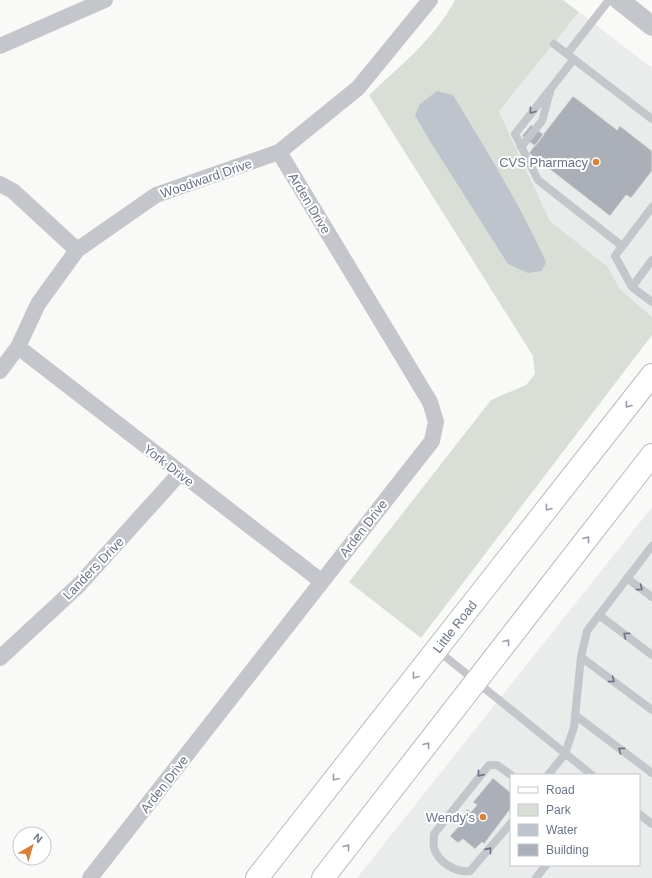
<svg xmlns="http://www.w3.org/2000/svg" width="652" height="878" font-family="Arial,sans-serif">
<rect width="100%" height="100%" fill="#f9faf8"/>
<path fill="#eaebeb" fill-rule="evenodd" d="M579,12L652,68V317L619,288L608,267L550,221L499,110Z
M652,507V878H357ZM511,775H639V865H511Z"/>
<path fill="#d9ded7" d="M455,0H563L579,12L499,111L550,221L608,267L619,288L652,317V335L421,638L349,582L491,400L526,385L535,374L533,356L369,95C399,67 436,37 455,0Z"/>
<path fill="#bdc4cb" d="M437,91L453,95C486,150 520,204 546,262L542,271L528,273L508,264L428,138L415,115L420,104Z"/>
<path fill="#abafb8" stroke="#dbdcda" d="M573,96L617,130L620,126L652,151V171L631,198L626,195L610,216L529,153Z
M531,125L544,135L535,146L522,136Z
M493,778L511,793V808L484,844L482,842L475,849L463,839L458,843L450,836L460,825L457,822L467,809L471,812L477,805L473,802Z"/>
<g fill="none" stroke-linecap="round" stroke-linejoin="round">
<defs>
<g id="primary">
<path id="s1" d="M257,878L652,375"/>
<path d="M323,878L652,455"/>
</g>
</defs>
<use href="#primary" stroke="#b7babf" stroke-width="24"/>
<path stroke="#c4c6cb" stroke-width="8" d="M609,0L567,54L652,119
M554,44L567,54
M574,59L515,134L538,180L622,246
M521,147L542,121L550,92
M652,260L632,287L652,302
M632,287L615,256L652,207
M627,578L652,597
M599,615L652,655
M437,650L592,775
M581,657L652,710
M575,715L652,773
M548,775L565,754L574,727L581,657L587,631L652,546
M639,814L652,824
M511,823L470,871C456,873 438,862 434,848C433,844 434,839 434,834L489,765H497L511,775
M536,878L546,865"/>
<path stroke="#c4c6cb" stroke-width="16" d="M0,46L105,0
M0,184L13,191L77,250
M18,347L321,581
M0,371L18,347L38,304L77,250L156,195L279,152L358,88L430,0
M0,658L79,585L180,473
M90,878L432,441L436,422L430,402L279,152"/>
<path stroke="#c4c6cb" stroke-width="20" d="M619,0L652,26"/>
<use href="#primary" stroke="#fff" stroke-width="22"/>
</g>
<defs><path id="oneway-chevron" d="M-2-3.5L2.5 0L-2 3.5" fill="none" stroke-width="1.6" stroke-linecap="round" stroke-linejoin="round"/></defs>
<g stroke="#6b7487">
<use href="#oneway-chevron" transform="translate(532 111) rotate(128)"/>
<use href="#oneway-chevron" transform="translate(640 588) rotate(37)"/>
<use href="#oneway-chevron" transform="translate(626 635) rotate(-143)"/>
<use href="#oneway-chevron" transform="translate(612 680) rotate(37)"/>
<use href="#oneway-chevron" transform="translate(621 750) rotate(-143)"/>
<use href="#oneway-chevron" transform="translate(480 774) rotate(129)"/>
<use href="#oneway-chevron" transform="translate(489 850) rotate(-51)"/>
</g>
<g stroke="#979eab">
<use href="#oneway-chevron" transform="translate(628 405) rotate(128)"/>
<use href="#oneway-chevron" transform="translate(548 508) rotate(128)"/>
<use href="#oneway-chevron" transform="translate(587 539) rotate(-52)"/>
<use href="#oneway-chevron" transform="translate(507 642) rotate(-52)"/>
<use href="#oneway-chevron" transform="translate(415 676) rotate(128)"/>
<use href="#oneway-chevron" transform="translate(427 745) rotate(-52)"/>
<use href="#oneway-chevron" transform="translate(335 778) rotate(128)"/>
<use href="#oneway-chevron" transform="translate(347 847) rotate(-52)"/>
</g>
<g fill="#d7813b" stroke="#fff" stroke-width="1.5">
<circle cx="596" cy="162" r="4"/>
<circle cx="483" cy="817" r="4"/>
</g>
<g text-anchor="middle" stroke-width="4" stroke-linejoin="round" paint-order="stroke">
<g font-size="13" fill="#6b7487" stroke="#fff" text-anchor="end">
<text x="588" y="167">CVS Pharmacy</text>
<text x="475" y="822">Wendy's</text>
</g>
<g font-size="13" fill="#6b7487" stroke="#fff">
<text transform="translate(206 178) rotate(-19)" y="5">Woodward Drive</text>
<text transform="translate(310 203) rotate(59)" y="5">Arden Drive</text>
<text transform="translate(169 465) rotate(38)" y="5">York Drive</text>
<text transform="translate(363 528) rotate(-52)" y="5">Arden Drive</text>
<text transform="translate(93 568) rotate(-46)" y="5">Landers Drive</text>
<text dy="5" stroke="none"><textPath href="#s1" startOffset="320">Little Road</textPath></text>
<text transform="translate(164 784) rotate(-52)" y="5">Arden Drive</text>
</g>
</g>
<rect x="510" y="774" width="130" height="92" fill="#ffffff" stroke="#c4c7cf"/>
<rect x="518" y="787" width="20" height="6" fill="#ffffff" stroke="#c4c7cf"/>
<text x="546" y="794" font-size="12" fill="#6b7487">Road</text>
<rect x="518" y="804" width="20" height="12" fill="#d9ded7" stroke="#c4c7cf"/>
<text x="546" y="814" font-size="12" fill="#6b7487">Park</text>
<rect x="518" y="824" width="20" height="12" fill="#bdc4cb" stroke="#c4c7cf"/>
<text x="546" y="834" font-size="12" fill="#6b7487">Water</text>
<rect x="518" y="844" width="20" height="12" fill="#abafb8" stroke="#c4c7cf"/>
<text x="546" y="854" font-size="12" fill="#6b7487">Building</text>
<g transform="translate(32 846) rotate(38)"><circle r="19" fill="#ffffff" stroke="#c4c7cf"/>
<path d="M0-3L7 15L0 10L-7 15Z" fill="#d7813b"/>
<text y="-6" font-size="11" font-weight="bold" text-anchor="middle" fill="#6b7487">N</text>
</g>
</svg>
